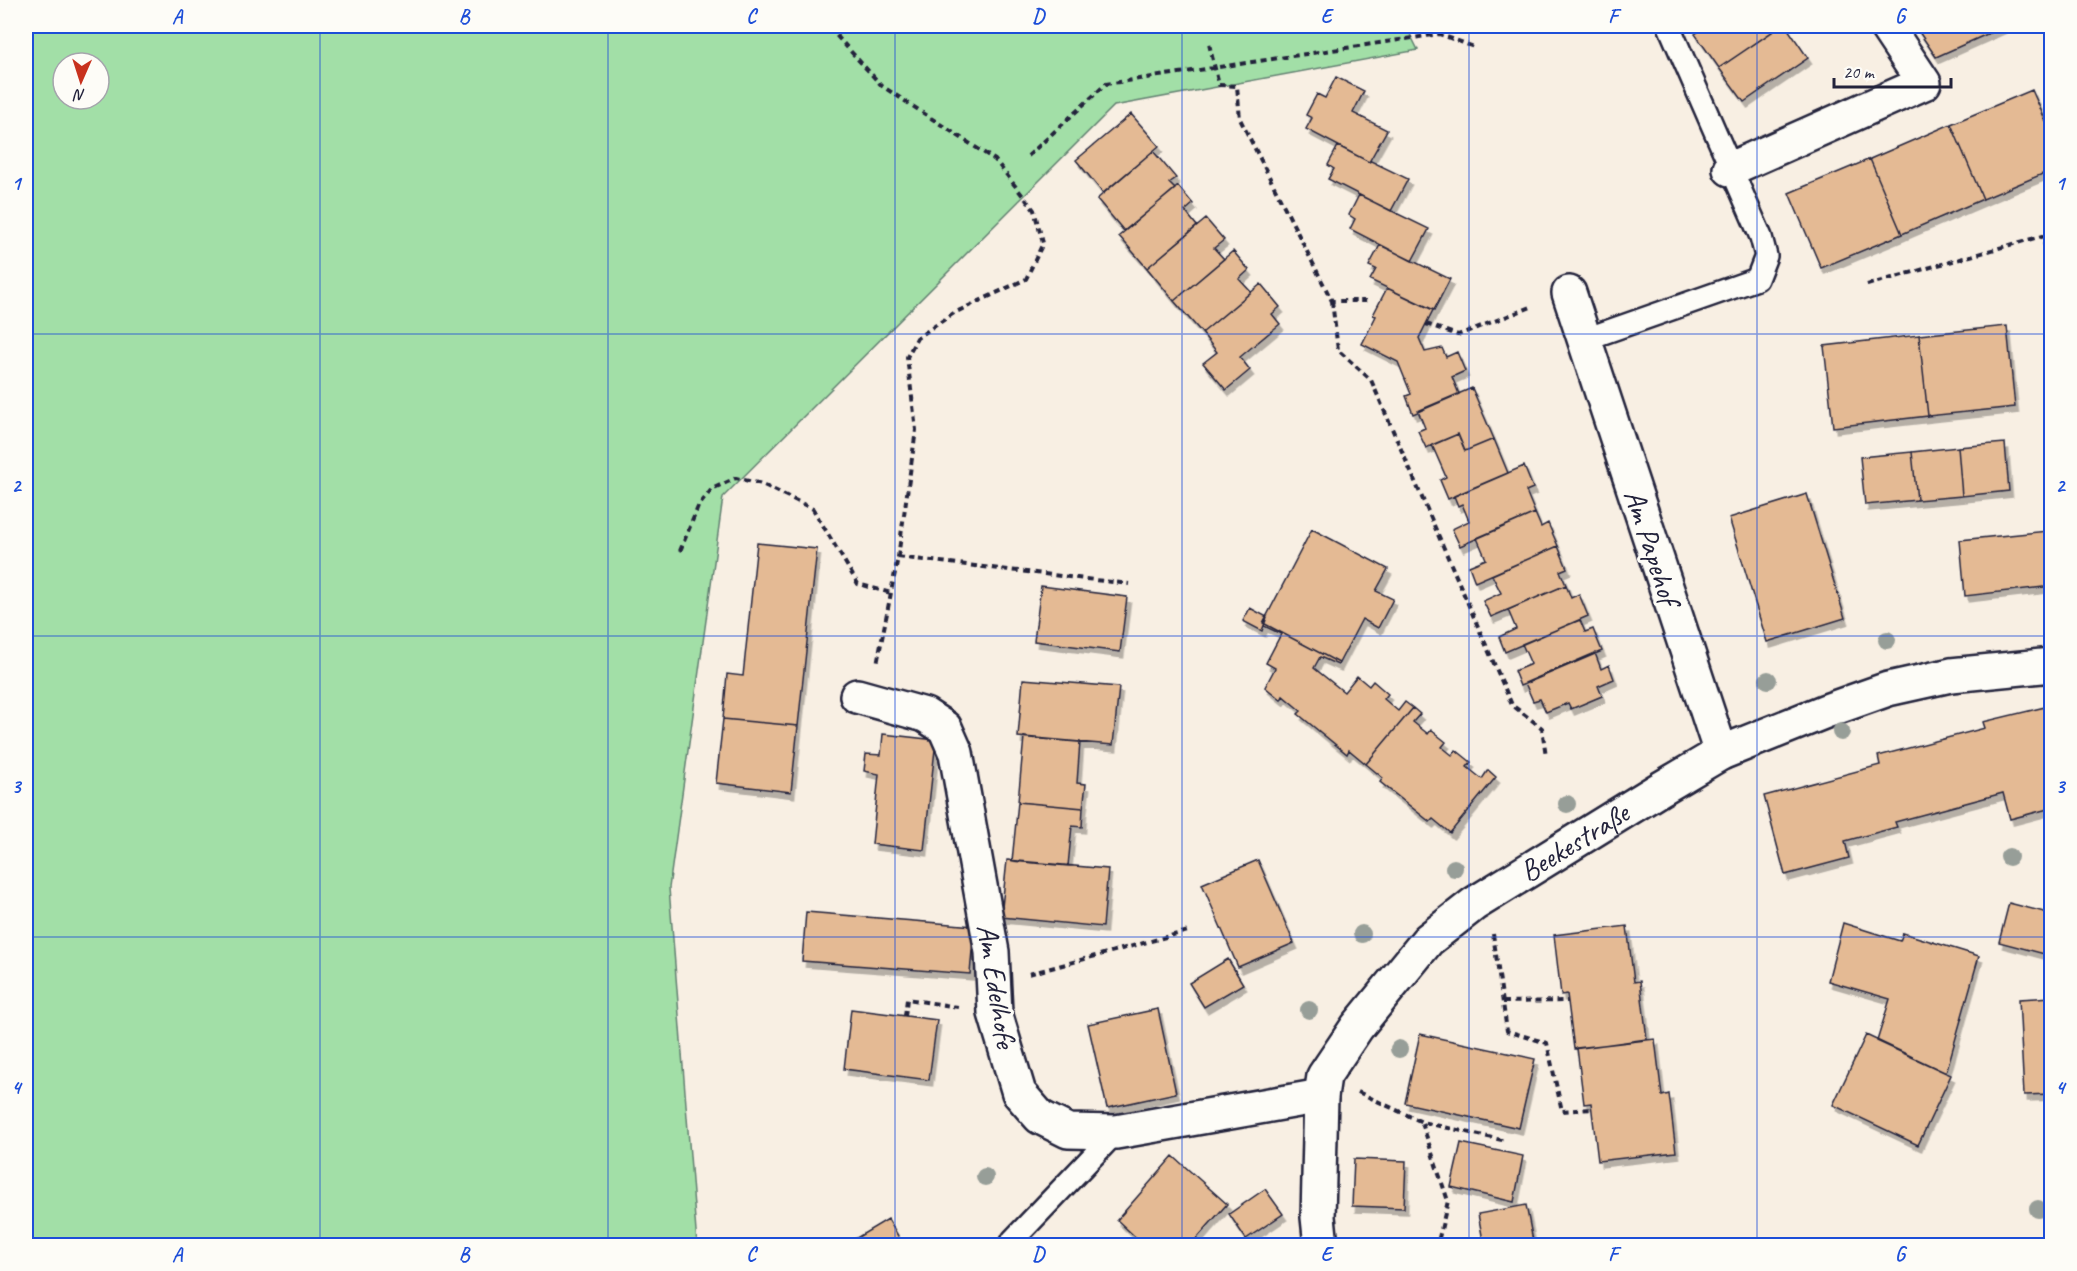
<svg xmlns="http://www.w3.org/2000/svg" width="2077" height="1271" font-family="Caveat,sans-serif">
<defs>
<filter id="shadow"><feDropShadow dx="3.5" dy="6" stdDeviation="0" flood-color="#0004"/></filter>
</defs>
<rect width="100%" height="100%" fill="#f8efe3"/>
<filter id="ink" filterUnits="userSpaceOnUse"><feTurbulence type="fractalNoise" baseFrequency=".0167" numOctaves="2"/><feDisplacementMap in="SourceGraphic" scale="12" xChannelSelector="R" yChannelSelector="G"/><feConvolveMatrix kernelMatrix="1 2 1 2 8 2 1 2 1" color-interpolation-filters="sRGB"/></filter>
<g filter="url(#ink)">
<path fill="#a2dfa7" stroke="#628071" stroke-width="1.5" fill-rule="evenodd" d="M26,26H1406L1418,50L1114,106L723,497L669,888L697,1245L26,1246ZM63,63H99V99H63Z"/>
<path fill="#e4ba94" stroke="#22223b" stroke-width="1.5" filter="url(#shadow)" d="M1707,26H1770L1773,31L1719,68L1695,34Z
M1781,26H1786L1808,58L1744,102L1719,68Z
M1915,26H2005L1936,57Z
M1336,77L1364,91L1353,113L1387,130L1369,162L1306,129L1312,118L1306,115L1317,94L1325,98Z
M2032,90L2052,135V170L1983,199L1951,124Z
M1131,114L1159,146L1103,193L1076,160Z
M1951,124L1983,199L1902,234L1870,159Z
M1338,146L1369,162L1371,161L1408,179L1391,211L1328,179L1334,169L1328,165Z
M1153,151L1176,178L1169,183L1175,189L1124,231L1097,199Z
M1870,159L1902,234L1821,268L1789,193Z
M1178,186L1193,204L1185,211L1197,226L1147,268L1119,236Z
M1359,195L1429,229L1412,261L1350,229L1355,219L1349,215Z
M1206,219L1224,240L1214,248L1224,259L1174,301L1147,268Z
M1380,245L1450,279L1434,310L1370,280L1376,269L1369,266Z
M1233,251L1249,270L1239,279L1251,292L1202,333L1174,301Z
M1261,284L1280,307L1272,314L1280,324L1240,357L1250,370L1226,390L1203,363L1217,352L1202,333Z
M1387,288L1433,310L1419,338L1425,352L1442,348L1446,357L1457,352L1465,371L1452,377L1459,394L1413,414L1406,396L1411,394L1398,362L1362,344L1376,316L1373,315Z
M2007,326L2015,407L1928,416L1919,335Z
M1919,335L1928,416L1833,427L1824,346Z
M1472,388L1494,439L1465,451L1458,434L1426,448L1418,431L1425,428L1418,411Z
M1458,434L1465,451L1494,439L1508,473L1448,499L1440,480L1446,477L1432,445Z
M2005,443L2009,491L1962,496L1958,447Z
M1958,447L1962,496L1917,500L1912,452Z
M1912,452L1917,500L1865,505L1860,457Z
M1524,466L1533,488L1526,491L1535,513L1460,546L1452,529L1469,521L1462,504L1458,506L1454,496Z
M1807,494L1845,618L1767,642L1729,518Z
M1535,513L1541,527L1548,523L1558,546L1475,582L1469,566L1486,559L1477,538Z
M1312,529L1388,569L1376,591L1393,599L1378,628L1362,619L1339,663L1263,623Z
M2048,531L2052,586L1965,596L1960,540Z
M757,543L817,549L798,726L723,719L727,674L743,676Z
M1558,546L1567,568L1560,571L1566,585L1491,617L1483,601L1501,593L1492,575Z
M1566,585L1571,598L1579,594L1588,616L1505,652L1499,637L1516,629L1508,610Z
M1041,586L1127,597L1120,652L1034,641Z
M1250,608L1267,617L1262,631L1243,621Z
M1580,620L1585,632L1593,629L1602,651L1520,686L1514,671L1531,664L1522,644Z
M1265,624L1339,663L1338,665L1320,657L1314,668L1344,692L1357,676L1369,686L1373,681L1388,694L1384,699L1398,711L1405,702L1413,708L1366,764L1349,750L1347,754L1298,714L1301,711L1283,696L1281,700L1265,687L1275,668L1266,663L1281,634L1264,626Z
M1595,653L1601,669L1609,665L1614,679L1598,686L1602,696L1571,709L1568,703L1546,712L1540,699L1533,701L1525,683Z
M1023,679L1119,687L1113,745L1018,737Z
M2045,707L2052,731V808L2010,819L2003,793L1895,822L1897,827L1845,841L1849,858L1785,875L1764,796L1880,765L1878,756L1985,728L1983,722Z
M1413,708L1420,714L1413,722L1428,734L1431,730L1446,742L1442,747L1452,755L1456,750L1471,762L1467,767L1482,779L1488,770L1496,777L1450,833L1433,819L1430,822L1380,782L1383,778L1366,764Z
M723,719L798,726L791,792L716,783Z
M883,734L936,740L924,850L872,844L879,774L864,771L866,754L881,755Z
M1024,737L1080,742L1077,783L1086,784L1083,808L1018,802Z
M1018,802L1083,808L1082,827L1072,826L1068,866L1012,861Z
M1007,860L1108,869L1103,927L1001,917Z
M1258,860L1294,943L1238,967L1202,884Z
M2009,903L2052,914V956L1999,942Z
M806,912L974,926L970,974L802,961Z
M1843,923L1900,941L1903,933L1979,956L1946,1073L1877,1041L1890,999L1828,981Z
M1627,926L1634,982L1640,981L1647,1039L1574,1049L1567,994L1561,995L1554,935Z
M1228,959L1243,984L1204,1007L1189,983Z
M2052,997V1094L2024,1095L2019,999Z
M851,1009L937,1020L929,1080L844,1069Z
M1158,1009L1176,1093L1107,1108L1088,1024Z
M1420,1034L1535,1059L1519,1128L1405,1103Z
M1866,1035L1951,1075L1918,1145L1833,1105Z
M1655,1039L1662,1096L1669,1094L1676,1152L1598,1161L1591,1103L1584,1104L1577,1048Z
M1461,1143L1523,1156L1514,1202L1451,1187Z
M1173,1156L1227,1204L1190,1246H1145L1117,1220Z
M1354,1159L1406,1161L1404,1208L1352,1206Z
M1265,1189L1283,1214L1246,1239L1229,1214Z
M1526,1205L1534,1246H1484L1478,1214Z
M888,1219L904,1246H843Z"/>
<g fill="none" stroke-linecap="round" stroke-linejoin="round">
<defs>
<path id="lane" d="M1583,340L1757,279L1766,256L1761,237L1669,26
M1010,1246L1013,1240L1116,1132"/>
<g id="street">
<path d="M1730,169L1924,83L1886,26"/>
<path d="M1569,293L1721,753"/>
<path d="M857,696L925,715L945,728L956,753L992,952L995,1013L1019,1093L1040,1117L1068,1131L1116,1132L1321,1096"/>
<path id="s1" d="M1321,1246L1318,1217L1321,1096L1324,1076L1357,1027L1428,940L1474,904L1660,789L1721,753L1826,711L1888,689L1951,675L2052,665"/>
</g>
</defs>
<use href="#lane" stroke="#22223b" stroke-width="26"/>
<use href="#street" stroke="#22223b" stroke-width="38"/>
<path stroke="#22223b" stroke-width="4" stroke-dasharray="6 4.5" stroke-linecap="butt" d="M833,26L835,34L882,86L995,160L1034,210L1043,243L1026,279L954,313L917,338L907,357L916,430L898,557L877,664
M1209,44L1219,85L1237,86L1240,119L1332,301H1368
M1028,156L1106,84L1439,34L1474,47
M1867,285L2042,236L2052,269
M2052,289L2049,296L2052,306
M1332,301L1338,350L1371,380L1512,705L1542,728L1546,756
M1426,324L1458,335L1534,306
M680,551L698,507L712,489L736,478L762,484L813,509L858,584L891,593
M898,557L1129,584
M1493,934L1507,1031L1547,1043L1562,1111L1592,1109
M1029,974L1188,931
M1503,1002L1568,1001
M905,1016L907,999L958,1007
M1358,1092L1422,1122L1506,1141
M1422,1123L1448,1201L1437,1246"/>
<use href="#lane" stroke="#fdfcf7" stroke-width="21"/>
<use href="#street" stroke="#fdfcf7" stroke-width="33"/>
</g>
<g fill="#979e98">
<circle cx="1887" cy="640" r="9"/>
<circle cx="1768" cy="680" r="9"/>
<circle cx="1841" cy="732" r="9"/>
<circle cx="1567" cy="804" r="9"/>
<circle cx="2009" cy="857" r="9"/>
<circle cx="1454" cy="868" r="9"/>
<circle cx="1362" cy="934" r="9"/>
<circle cx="1309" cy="1010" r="9"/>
<circle cx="1399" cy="1049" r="9"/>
<circle cx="985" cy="1177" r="9"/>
<circle cx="2038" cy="1209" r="9"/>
</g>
</g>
<path fill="none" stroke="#1d4ed8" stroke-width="1.5" stroke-opacity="0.55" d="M320,26V1246M608,26V1246M895,26V1246M1182,26V1246M1469,26V1246M1757,26V1246M26,334H2052M26,636H2052M26,937H2052"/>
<g text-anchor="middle" stroke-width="6" stroke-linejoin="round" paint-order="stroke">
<g font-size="30" fill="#22223b" stroke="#fdfcf7">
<text transform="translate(1652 547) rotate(72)" y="10">Am Papehof</text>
<text dy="10" stroke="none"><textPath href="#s1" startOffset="518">Beekestraße</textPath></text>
<text transform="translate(997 986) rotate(81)" y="10">Am Edelhofe</text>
</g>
</g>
<rect width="2077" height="1271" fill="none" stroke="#fdfcf7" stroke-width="66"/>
<g transform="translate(81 81) rotate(183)"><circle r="28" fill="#fdfcf7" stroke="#a5a5ac" stroke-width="1.5"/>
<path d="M0-4.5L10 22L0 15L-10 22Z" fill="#c8321e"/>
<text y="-9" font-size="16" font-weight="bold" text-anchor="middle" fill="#22223b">N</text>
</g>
<path d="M1834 78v9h117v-9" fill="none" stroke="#22223b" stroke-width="3"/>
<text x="1843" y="78" font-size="18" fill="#22223b" stroke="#fdfcf7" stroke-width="4.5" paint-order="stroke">20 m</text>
<rect x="33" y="33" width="2011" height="1205" fill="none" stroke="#1d4ed8" stroke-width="2"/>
<g font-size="20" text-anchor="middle" font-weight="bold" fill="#1d4ed8">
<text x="177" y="23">A</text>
<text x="464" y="23">B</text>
<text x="751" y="23">C</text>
<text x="1038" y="23">D</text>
<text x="1326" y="23">E</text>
<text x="1613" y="23">F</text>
<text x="1900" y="23">G</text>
<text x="16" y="190">1</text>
<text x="2060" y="190">1</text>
<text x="16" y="492">2</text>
<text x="2060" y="492">2</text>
<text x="16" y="793">3</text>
<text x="2060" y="793">3</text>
<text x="16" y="1094">4</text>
<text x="2060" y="1094">4</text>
<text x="177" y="1261">A</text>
<text x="464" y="1261">B</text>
<text x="751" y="1261">C</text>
<text x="1038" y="1261">D</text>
<text x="1326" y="1261">E</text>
<text x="1613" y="1261">F</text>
<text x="1900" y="1261">G</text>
</g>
</svg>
